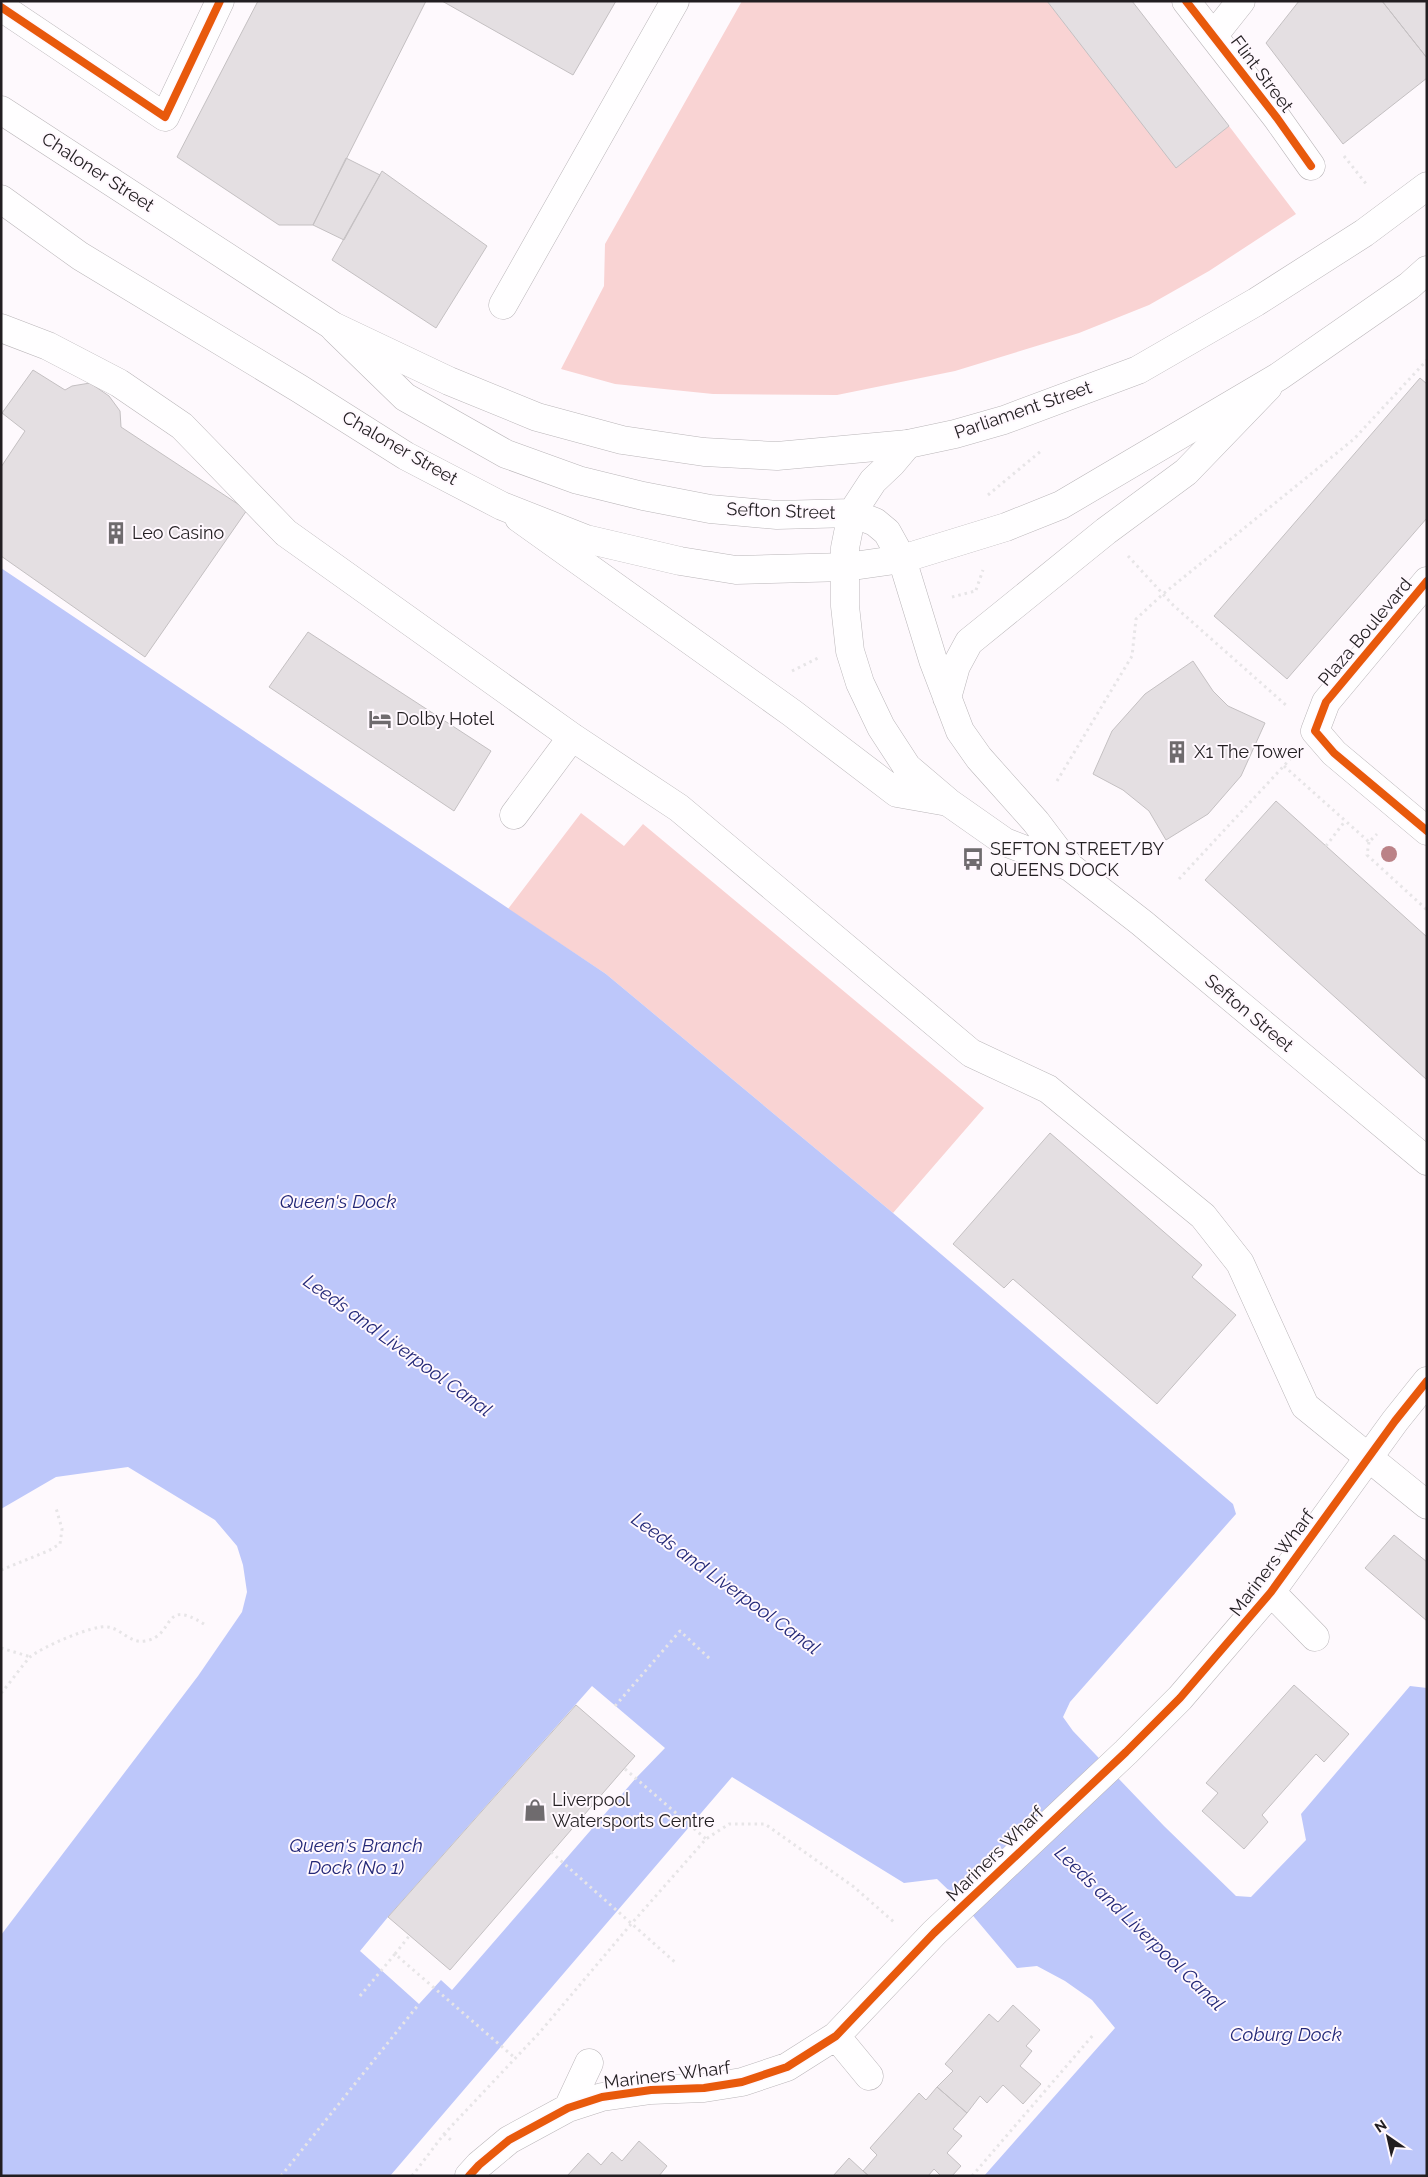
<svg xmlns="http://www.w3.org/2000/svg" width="1428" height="2177" font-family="Raleway,sans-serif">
<rect width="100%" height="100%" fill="#fef9fd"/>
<path fill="#f9d3d3" d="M742,1H1047L1176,167L1229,126L1296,214L1209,271L1149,305L1079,333L955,371L837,395L713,394L615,384L561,369L604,286L605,244Z
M581,813L624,846L643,824L984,1108L893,1213L606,974L508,909Z"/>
<path fill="#bdc7fa" d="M1,568L606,974L893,1213L1233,1504L1236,1514L1070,1702L1063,1717L1073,1731L1164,1826L1236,1896L1251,1897L1306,1840L1301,1814L1410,1686L1427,1688V2176H984L1115,2028L1092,2000L1065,1981L1037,1966L1017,1968L964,1905L937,1879L904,1883L732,1777L390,2176H1V1935L198,1676L242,1612L247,1592L243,1565L237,1546L215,1520L128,1467L56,1477L1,1509Z"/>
<path fill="#fef9fd" d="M592,1686L665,1748L636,1778L452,1990L441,1980L419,2004L360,1951L388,1917Z"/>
<path fill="#e4dfe2" stroke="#c4c0c2" d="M258,1H426L313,225H279L177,157Z
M442,1H616L573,75Z
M1047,1H1132L1229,126L1176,168Z
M1299,1H1382L1427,58V78L1343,144L1266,43Z
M1382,1H1427V58Z
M346,158L380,175L344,240L313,225Z
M382,171L487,246L436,328L332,260Z
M33,370L65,390L72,386L90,383L109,396L120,411L121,427L247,510L145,657L1,556V467L25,431L2,413Z
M1420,378L1427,384V518L1287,679L1214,616Z
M308,632L491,751L454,811L269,687Z
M1193,661L1213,691L1228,706L1265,723L1241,776L1208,814L1166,840L1149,811L1123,790L1093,774L1112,731L1145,694Z
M1276,801L1427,937V1080L1205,880Z
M1050,1133L1202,1265L1192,1277L1236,1315L1157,1404L1013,1279L1004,1288L953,1244Z
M1394,1535L1427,1562V1621L1365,1568Z
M1294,1685L1349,1734L1324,1762L1316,1754L1262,1815L1268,1822L1244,1849L1202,1811L1218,1793L1206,1783Z
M576,1705L635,1756L450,1970L388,1917Z
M1013,2005L1040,2030L1026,2046L1032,2051L1020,2066L1041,2084L1023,2104L1003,2085L987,2103L980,2096L967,2113L937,2087L953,2071L945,2064L989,2014L998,2022Z
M937,2087L967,2113L953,2129L962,2136L947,2153L961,2166L952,2176H941L934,2169L928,2176H869L863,2171L877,2155L870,2148L919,2093L926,2100Z
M639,2141L667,2166L659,2176H567L588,2153L601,2165L612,2152L622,2161Z
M849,2158L863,2171L869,2176H833Z"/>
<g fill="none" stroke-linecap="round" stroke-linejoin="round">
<defs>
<path id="minor" d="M1186,1L1277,118L1311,166
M1,7L165,117L220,1
M1214,35L1241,1
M503,305L675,1
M1,328L48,346L119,383L182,426L286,533L572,737L679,808L971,1053L1048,1089L1203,1216L1240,1263L1305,1406L1427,1505
M1427,581L1326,702L1315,731L1334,753L1427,831
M514,815L572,737
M1271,1592L1315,1637
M836,2036L869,2076
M568,2108L589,2063
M469,2176L479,2165L509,2140L568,2108L602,2097L651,2090L704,2088L742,2082L787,2067L836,2036L934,1933L1126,1752L1180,1698L1271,1592L1395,1421L1427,1381"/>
<path id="major" d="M335,329L405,397L506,454L578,480L643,496L710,509L777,515L852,513L875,522L887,532L902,559L933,660L960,731L979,758L1036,822L1070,867L1142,923L1427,1161
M908,444L892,463L873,481L852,513L845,548V606L850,651L860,683L881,727L907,767L947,801
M519,518L792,713L897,793L948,802L1005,842L1070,867
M947,698L956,666L969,642L1106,531L1186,472L1268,387"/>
<path id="highway" d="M1,110L333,326L449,381L537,417L622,440L704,452L777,456L908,444L955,434L1004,420L1138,370L1256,302L1364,233L1427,186
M1,199L80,256L300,389L406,456L502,506L586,539L680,561L736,570L846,567L902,559L1006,527L1061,505L1278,377L1409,286L1427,270"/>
</defs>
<use href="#minor" stroke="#bab6b9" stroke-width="29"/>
<use href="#major" stroke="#bab6b9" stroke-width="29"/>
<use href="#highway" stroke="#bab6b9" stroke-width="29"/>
<path stroke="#e7e5e7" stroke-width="3" stroke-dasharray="2.5 4" stroke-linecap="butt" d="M1344,156L1367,185
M988,495L1041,451
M1128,556L1173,605L1287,706
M976,590L983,570
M952,597L975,591
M792,671L818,658
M1284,766L1369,842L1377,834
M1057,781L1132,656L1136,619L1163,594L1354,439L1427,360
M1369,842L1367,855L1427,910
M1326,846L1345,821
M1179,879L1293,756
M1,1570L48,1551L60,1544L62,1529L56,1508
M1,1648L31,1657
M1,1693C11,1682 20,1668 30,1657C40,1648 94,1624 108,1627C122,1629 130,1644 145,1641C176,1636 161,1597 204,1624
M615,1706L680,1631L711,1660
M625,1769L706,1839
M551,1852L677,1964
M395,1954L410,1935
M360,1996L395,1954L515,2058
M444,2134L453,2142
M281,2176L419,2004
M412,2176L444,2134L540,2032L632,1923L706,1839L729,1824H765L854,1887L895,1923
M972,2176L1094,2034"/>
<use href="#minor" stroke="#fffeff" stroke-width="28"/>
<use href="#major" stroke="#fffeff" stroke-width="28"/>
<use href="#highway" stroke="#fffeff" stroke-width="28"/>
<defs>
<path id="cycleway" d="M1186,1L1277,118L1311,166
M1,7L165,117L220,1
M1427,581L1326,702L1315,731L1334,753L1427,831
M469,2176L479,2165L509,2140L568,2108L602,2097L651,2090L704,2088L742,2082L787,2067L836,2036L934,1933L1126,1752L1180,1698L1271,1592L1395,1421L1427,1381"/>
</defs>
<use href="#cycleway" stroke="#fff8fe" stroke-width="11"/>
<use href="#cycleway" stroke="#e8590c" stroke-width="8"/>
</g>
<circle fill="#bb8287" cx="1389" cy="854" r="8"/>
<defs>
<symbol id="building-bare" viewBox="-9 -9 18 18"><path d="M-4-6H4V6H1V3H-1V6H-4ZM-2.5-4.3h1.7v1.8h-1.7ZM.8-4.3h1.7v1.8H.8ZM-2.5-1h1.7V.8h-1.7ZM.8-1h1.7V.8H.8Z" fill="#6f6b6e" stroke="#fff8fe" stroke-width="2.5" paint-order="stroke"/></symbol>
<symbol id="hotel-bare" viewBox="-9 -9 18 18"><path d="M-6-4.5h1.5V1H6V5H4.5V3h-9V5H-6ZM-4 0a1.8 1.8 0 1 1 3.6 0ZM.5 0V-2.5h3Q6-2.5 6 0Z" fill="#6f6b6e" stroke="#fff8fe" stroke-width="2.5" paint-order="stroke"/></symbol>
<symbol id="bus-bare" viewBox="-9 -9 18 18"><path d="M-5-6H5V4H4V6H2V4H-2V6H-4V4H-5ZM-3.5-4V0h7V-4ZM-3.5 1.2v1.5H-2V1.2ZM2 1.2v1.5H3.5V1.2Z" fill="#6f6b6e" stroke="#fff8fe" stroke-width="2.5" paint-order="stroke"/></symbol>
<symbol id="shop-bare" viewBox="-9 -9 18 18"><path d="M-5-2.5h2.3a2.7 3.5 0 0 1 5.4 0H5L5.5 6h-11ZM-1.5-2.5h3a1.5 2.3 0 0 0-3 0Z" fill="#6f6b6e" stroke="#fff8fe" stroke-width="2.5" paint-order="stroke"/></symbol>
</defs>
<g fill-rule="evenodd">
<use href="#building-bare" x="100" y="517" width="32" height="32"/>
<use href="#hotel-bare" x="364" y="703" width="32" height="32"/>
<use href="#building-bare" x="1161" y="736" width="32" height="32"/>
<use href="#bus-bare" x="957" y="843" width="32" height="32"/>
<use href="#shop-bare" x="519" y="1794" width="32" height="32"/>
</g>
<g text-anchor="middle" stroke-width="4" stroke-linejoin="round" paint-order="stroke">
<g font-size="18" fill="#221e21" stroke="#fff8fe">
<text transform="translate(1262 74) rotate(53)" y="6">Flint Street</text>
<text transform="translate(98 172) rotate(33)" y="6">Chaloner Street</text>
<text transform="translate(1023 410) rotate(-19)" y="6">Parliament Street</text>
<text transform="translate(400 448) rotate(30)" y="6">Chaloner Street</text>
<text transform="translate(781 511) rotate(2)" y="6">Sefton Street</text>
<text transform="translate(1365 632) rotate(-50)" y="6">Plaza Boulevard</text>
<text transform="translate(1249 1013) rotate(40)" y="6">Sefton Street</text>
<text transform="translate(1272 1563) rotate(-53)" y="6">Mariners Wharf</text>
<text transform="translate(995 1854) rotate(-44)" y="6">Mariners Wharf</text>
<text transform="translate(667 2075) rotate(-7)" y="6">Mariners Wharf</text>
</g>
<g font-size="18" fill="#221e21" stroke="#fff8fe" text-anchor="start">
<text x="132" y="539">Leo Casino</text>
<text x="396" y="725">Dolby Hotel</text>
<text x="1194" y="758">X1 The Tower</text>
<text x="990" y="855">SEFTON STREET/BY<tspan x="990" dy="21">QUEENS DOCK</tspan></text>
<text x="552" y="1806">Liverpool<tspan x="552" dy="21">Watersports Centre</tspan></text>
</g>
<g font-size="19" font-style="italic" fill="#232877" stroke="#fff8fe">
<text x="338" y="1208">Queen's Dock</text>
<text transform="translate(398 1345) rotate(36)" y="7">Leeds and Liverpool Canal</text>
<text transform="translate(726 1583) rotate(36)" y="7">Leeds and Liverpool Canal</text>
<text x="356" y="1852">Queen's Branch<tspan x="356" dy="22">Dock (No 1)</tspan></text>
<text transform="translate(1140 1928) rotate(44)" y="7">Leeds and Liverpool Canal</text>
<text x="1286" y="2041">Coburg Dock</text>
</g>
</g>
<rect width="1428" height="2177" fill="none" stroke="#221e21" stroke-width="5"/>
<g transform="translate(1388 2137) rotate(326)" stroke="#fff8fe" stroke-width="4" paint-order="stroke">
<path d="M0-4L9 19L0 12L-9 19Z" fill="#221e21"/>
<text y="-8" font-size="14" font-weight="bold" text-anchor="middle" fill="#221e21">N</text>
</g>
</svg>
